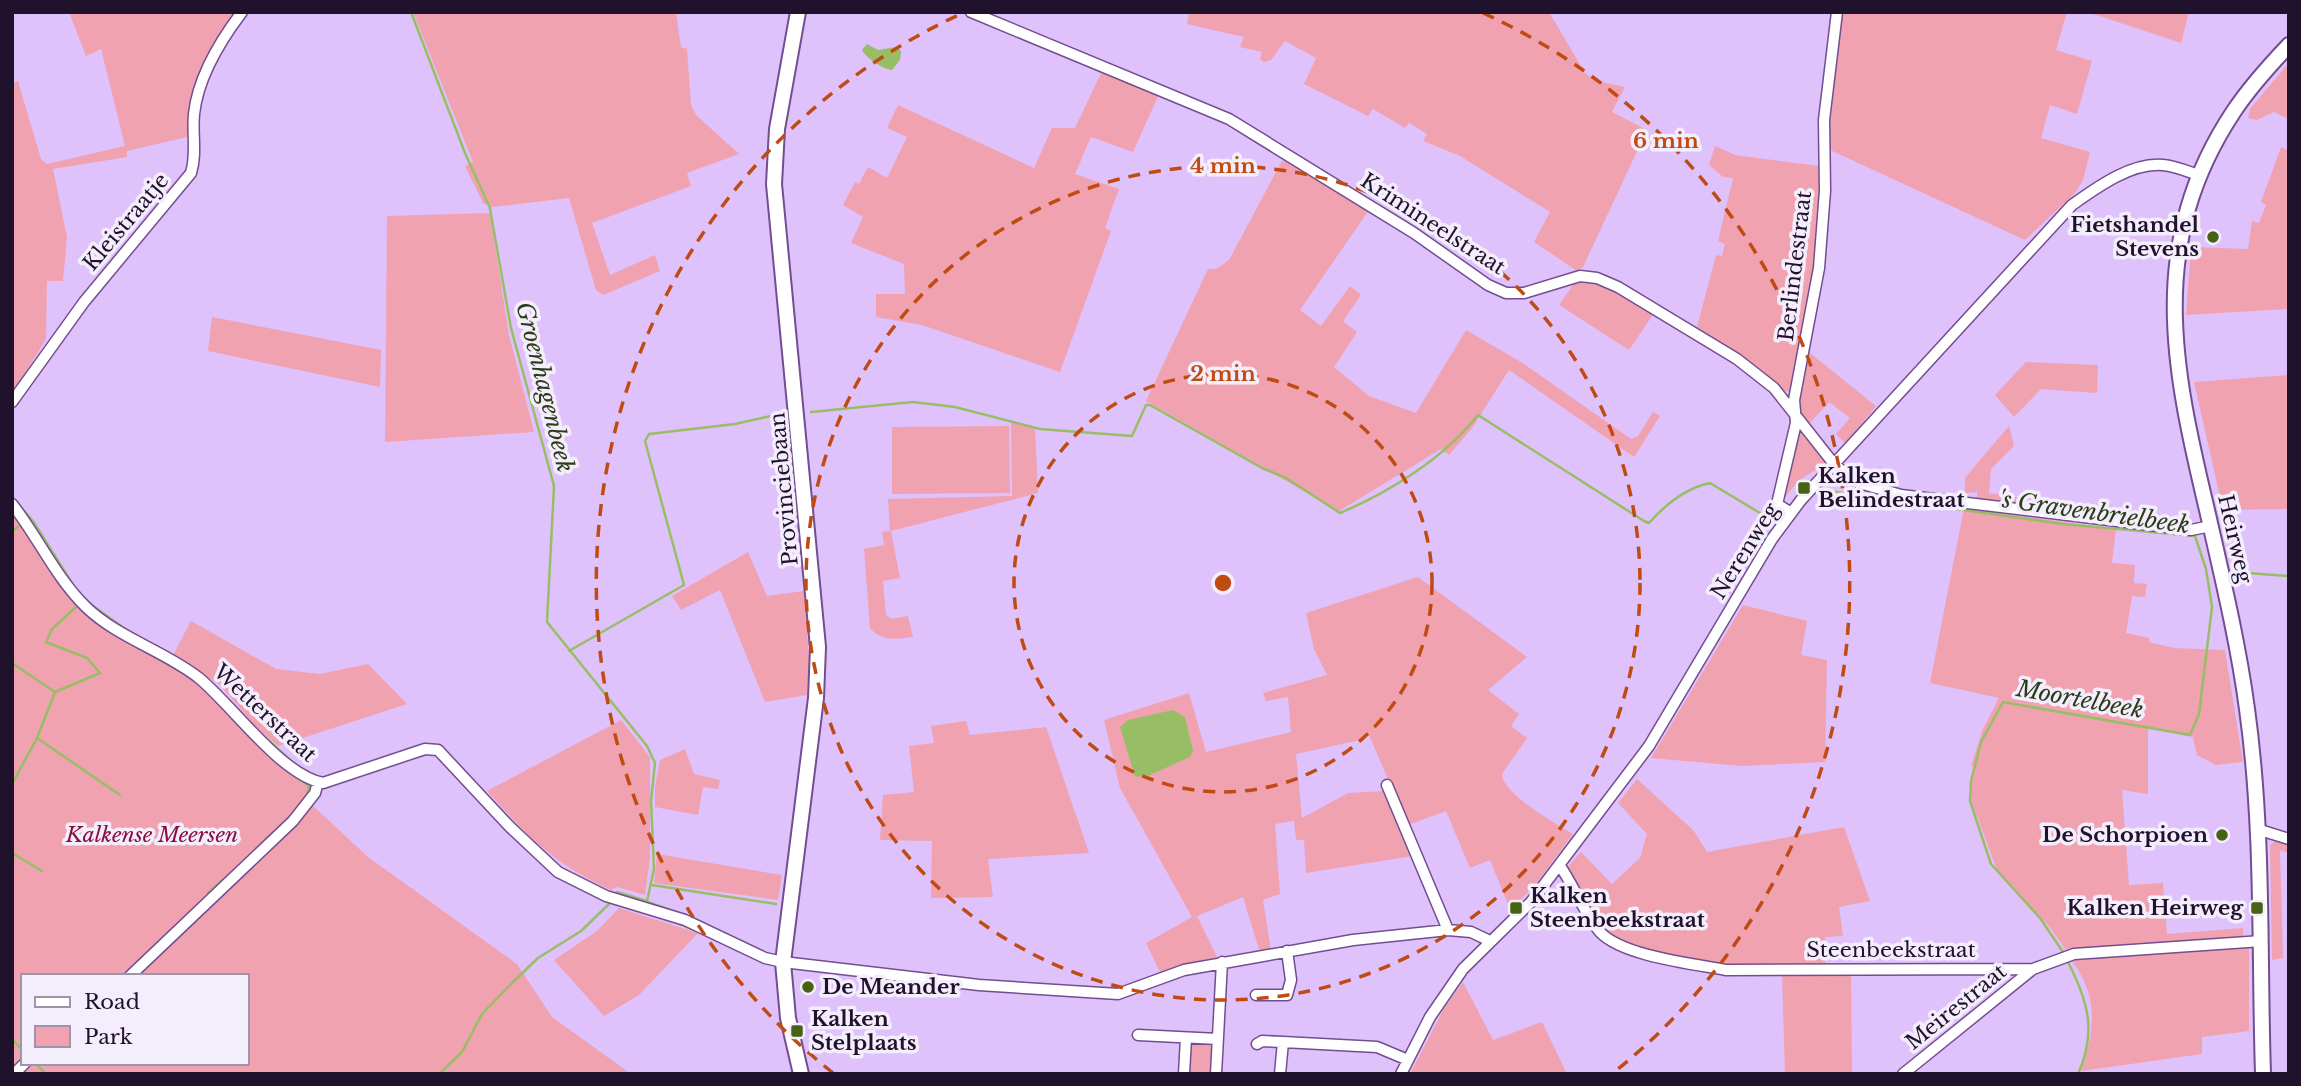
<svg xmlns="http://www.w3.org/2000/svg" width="2301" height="1086" font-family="'Libre Baskerville',serif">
<rect width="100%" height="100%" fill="#dfc1fc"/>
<path fill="#f1a2b0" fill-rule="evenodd" d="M69,12H237L215,45L191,136L127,151V157L53,169L67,237L63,281H47L46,339L12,394V84L18,81L41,159L47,164L125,146L101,49L86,56Z
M413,12H676L681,47L687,49L691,105L696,115L739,154L687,173L691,186L592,223L610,275L655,255L660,271L603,295L596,290L569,198L492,207L483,203L465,166L473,162Z
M1189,12H1549L1585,73L1595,81L1625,87L1612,112L1647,130L1583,267L1577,271L1534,242L1550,212L1460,156L1423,141L1427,134L1409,123L1405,128L1373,109L1368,116L1304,84L1316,58L1285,41L1271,60L1264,62L1260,59L1262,52L1240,47L1244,37L1187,24Z
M1841,12H2067L2056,50L2092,61L2077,114L2050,105L2041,138L2090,152L2083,180L2075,193L2025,240L1828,149Z
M2087,12H2189L2181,43Z
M2286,66L2289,68V119L2274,112L2257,120L2248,118L2250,109Z
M1103,69L1159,94L1133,152L1091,137L1075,174L1119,189L1105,228L1111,231L1060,372L922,325L876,317V294H905L904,264L851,243L863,217L843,205L855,182L859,184L868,167L887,178L907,137L887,128L898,105L1034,168L1052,128H1075Z
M1715,146L1735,155L1819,166C1826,241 1806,319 1793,392L1785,391L1753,364L1697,327L1716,255L1722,256L1725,244L1718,241L1733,178L1723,177L1709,165Z
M2281,147L2289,151V309L2186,315L2191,247L2248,249L2252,221L2259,223L2266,205L2261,202Z
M1282,161H1288L1369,210L1300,310L1321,326L1350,286L1361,295L1343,321L1357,332L1334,367L1369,396L1416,413L1466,330L1521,362L1631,439L1638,436L1653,412L1660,416L1634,457L1509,370L1472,428L1449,455L1441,449L1339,511L1146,401L1208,269H1216L1229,260Z
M490,213L509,335L534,432L385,442L387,216Z
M1582,281L1604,285L1654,313L1629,350L1559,305L1575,282Z
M212,317L381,350L380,387L208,351Z
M1810,353L1876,406L1846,444L1836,434L1850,418L1829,402L1810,423L1796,408Z
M2026,362L2098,365L2097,393L2041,389L2014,417L1995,395Z
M2289,375V509L2223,510L2194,382Z
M1011,421L1035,428L1038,493L891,531L900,578L883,581L886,615L891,619L908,616L913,637C896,639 882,642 870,628L864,549L884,545L882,532L890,531L888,499L1012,496Z
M1798,422L1828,460C1820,470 1814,470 1804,477C1795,483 1788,494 1781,503Z
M1009,426L1010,493L892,494V427Z
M2009,426L2014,446L1991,469L1989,493L2094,509V514L1977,500V492L1965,493V478Z
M1964,508L2116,529L2112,563L2135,565L2134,583L2147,584L2145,597L2132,596L2126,633L2149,638V642L2174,648L2225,650L2243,762L2216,765L2197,755L2193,737L2148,728V794L2122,790L2129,885L2163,883L2167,934L2243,928V937L2066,950L2049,926L1997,870L1971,800L1970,787L1976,767L1971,766L1983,729L1999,698L1930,683Z
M12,510L75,603L141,649L201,684L318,792L311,804L368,857L517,964L552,1017L631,1074H12ZM23,976H247V1063H23Z
M748,552L767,596L804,591L809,659L807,695L765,702L720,590L681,610L672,596Z
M1418,577L1527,657L1488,690L1519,714L1511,726L1527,738L1502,774C1503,795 1556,823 1573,834L1532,889L1510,909L1490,860L1470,868L1446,811L1408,825L1369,735L1360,740L1296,754L1302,818L1348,793L1385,791L1413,856L1306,873L1304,840H1296L1294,821L1275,824L1280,894L1263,900L1271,950L1260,953L1243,897L1197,916L1218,959L1161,974L1146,943L1192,917L1120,788L1104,720L1189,693L1206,752L1291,732L1288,697L1266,701L1263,693L1327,675L1314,649L1306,613Z
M1743,605L1807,621L1801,655L1827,660L1825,762L1742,766L1651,758Z
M191,621L276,669L320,674L368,664L407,704L278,746L256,727L219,684L173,655Z
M621,720L650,757V857L645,895L617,887L611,890C553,863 529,838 487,791Z
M966,721L970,735L1046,727L1089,853L988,859L993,897L931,898L932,841L880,840L883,795L914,792L909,746L934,743L931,726Z
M685,749L694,774L720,780L718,789L703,787L698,815L655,807V787L660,760Z
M1637,779L1694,831L1707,852L1844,827L1870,901L1839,907L1843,936L1825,937V965C1797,965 1768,968 1740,967C1707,965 1624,952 1603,927C1588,910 1579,886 1567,868L1581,852L1612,884L1640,858L1647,834L1618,803Z
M2278,839L2289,843V853L2280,850L2283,958L2272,960L2270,845Z
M657,854L782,875L778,900L654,883Z
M619,908L698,933L639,995L604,1016L554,960L597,931Z
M2249,946V1031L2202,1037V1054L2081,1071C2095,1030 2099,997 2072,961L2077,957Z
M1851,972L1852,1074H1785L1782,974Z
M1463,982L1493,1040L1542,1022L1567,1074H1410L1443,1010Z
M1191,1042L1213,1043L1214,1074H1188Z"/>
<path fill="#98be65" d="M867,44L878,50L897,47L901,51L900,60L892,70C883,69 867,59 862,50Z
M1173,710L1185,717L1193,751L1190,757L1150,775L1135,777L1120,727L1128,720Z"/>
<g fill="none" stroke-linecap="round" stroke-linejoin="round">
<path stroke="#98be65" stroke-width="2.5" d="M411,12L465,153L490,208
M490,209L511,328L554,486L547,622L647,746L655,763L651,801L654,869L647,901L617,892L615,895
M811,412L913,402L955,407L1040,429L1132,436L1146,405H1150L1262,468L1286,478L1340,513C1390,492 1444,458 1478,415L1644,521L1649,523C1665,505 1686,488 1710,483L1765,516
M1829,491L2063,524L2195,536L2206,569L2212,607L2199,714L2190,735L2003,702L1981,742L1971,781L1970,801L1991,864L2040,918L2063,952
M12,497L33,521L77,591
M12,531L22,524
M2234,572L2289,576
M89,603L132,634
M134,645L186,674
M569,651L684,585L645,441L649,434L735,424L784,413
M12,663L55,692L100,673L87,658L46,642L52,629L76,607
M55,692L37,738L120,795
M258,731L297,766
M294,775L309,786L307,796
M469,776L495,804
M12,784L37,738
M12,853L42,871
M652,885L776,904
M208,893L239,866
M648,902L698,920L751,946
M670,920L697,931
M2068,962C2088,1001 2097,1032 2078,1074
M12,1039L23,1051
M35,1063L46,1074
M439,1074L462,1052L482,1014L512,983L538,958L581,931L609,904"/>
<defs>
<path id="minor" d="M971,12L1229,119L1414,233L1488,285L1506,293H1524L1580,276L1597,278L1618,287L1737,359L1774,388L1834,464L1856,482L1901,495L2191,530L2211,526
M12,402L84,302L191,173C197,153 192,135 194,114C198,77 220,41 242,12
M12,504C38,537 56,578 86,607C118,638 165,651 199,678C233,706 281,775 323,783L425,749L438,750L510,827L558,872L606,896L685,920L765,958L783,962L979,985L1118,994L1184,970L1353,940L1448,930L1471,932L1490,941
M1791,513L1777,504L1796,423L1794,400L1819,268L1825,191L1824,120L1837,12
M1387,785L1448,930
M2260,830L2289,839
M1560,866C1574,886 1585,915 1600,932C1622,956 1694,964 1726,970L2033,969L2074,954L2262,941
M130,976L293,821L315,793L318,782
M1256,995H1287L1291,980L1287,951
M1138,1035L1218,1039
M1257,1044L1262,1041L1283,1042
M14,1074L25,1063
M1184,1074L1186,1038
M1216,1074L1222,962
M1280,1074L1283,1042L1377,1047L1408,1060
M1401,1074L1430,1017L1463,969L1531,902L1649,746L1772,539L1801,500L2072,205C2096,188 2131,162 2163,165C2176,166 2189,172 2201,176
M1903,1074L2033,969"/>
<path id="secondary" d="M798,12L777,129L774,184L818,647L816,698L783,962L788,1018L801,1074
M2263,1074C2259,952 2264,831 2247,709C2238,642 2222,576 2207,510C2173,367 2146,243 2234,111C2250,87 2269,66 2289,45"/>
</defs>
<use href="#minor" stroke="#724e90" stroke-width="13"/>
<use href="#secondary" stroke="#724e90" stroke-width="18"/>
<use href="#minor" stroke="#fff" stroke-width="10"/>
<use href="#secondary" stroke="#fff" stroke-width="14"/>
</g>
<g fill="none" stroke="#c04b12" stroke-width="3.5" stroke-dasharray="12 9">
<circle cx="1223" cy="583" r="209"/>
<circle cx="1223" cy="583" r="417"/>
<path d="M833 1073A626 626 0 0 1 963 13M1483 13A626 626 0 0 1 1613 1073"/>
</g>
<g fill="#466214" stroke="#f4edfc" stroke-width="2.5">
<circle cx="2213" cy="237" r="7"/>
<rect x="1797" y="481" width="14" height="14" rx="3.5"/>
<circle cx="2222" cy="835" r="7"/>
<rect x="1509" y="901" width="14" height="14" rx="3.5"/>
<rect x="2250" y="901" width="14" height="14" rx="3.5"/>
<circle cx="808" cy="987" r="7"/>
<rect x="790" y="1024" width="14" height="14" rx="3.5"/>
</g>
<g text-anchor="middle" stroke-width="7" stroke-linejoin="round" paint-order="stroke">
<g font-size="21" fill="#20112c" stroke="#f4edfc">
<text transform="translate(126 222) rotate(-50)" y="7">Kleistraatje</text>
<text transform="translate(1433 224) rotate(33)" y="7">Krimineelstraat</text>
<text transform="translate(1795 266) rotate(-83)" y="7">Berlindestraat</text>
<text transform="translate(784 489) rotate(-95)" y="7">Provinciebaan</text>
<text transform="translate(2235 539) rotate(77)" y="7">Heirweg</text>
<text transform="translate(1745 551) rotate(-58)" y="7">Nerenweg</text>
<text transform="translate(265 713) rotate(43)" y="7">Wetterstraat</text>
<text x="1891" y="957">Steenbeekstraat</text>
<text transform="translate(1956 1007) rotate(-39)" y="7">Meirestraat</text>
</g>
<g font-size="21" font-weight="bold" fill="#20112c" stroke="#f4edfc" text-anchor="start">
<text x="2199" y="232" text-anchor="end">Fietshandel<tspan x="2199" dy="24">Stevens</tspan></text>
<text x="1818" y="483">Kalken<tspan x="1818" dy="24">Belindestraat</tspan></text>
<text x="2208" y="842" text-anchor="end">De Schorpioen</text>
<text x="1530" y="903">Kalken<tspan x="1530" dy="24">Steenbeekstraat</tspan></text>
<text x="2243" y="915" text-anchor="end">Kalken Heirweg</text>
<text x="822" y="994">De Meander</text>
<text x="811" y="1026">Kalken<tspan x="811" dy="24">Stelplaats</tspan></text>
</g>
<g font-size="21" font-style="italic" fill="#890f3a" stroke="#f4edfc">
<text x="152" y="842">Kalkense Meersen</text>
</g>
<g font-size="23" font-style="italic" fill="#2d3c18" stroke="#f4edfc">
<text transform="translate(545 387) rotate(76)" y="8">Groenhagenbeek</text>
<text transform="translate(2094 512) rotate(8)" y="8">'s Gravenbrielbeek</text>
<text transform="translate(2080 699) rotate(10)" y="8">Moortelbeek</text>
</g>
</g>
<circle cx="1223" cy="583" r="10" fill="#c04b12" stroke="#f4edfc" stroke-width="3.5"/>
<g font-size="21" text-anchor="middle" font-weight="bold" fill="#c04b12" stroke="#f4edfc" stroke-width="7" stroke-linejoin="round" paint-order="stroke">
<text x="1666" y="148">6 min</text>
<text x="1223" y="173">4 min</text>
<text x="1223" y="381">2 min</text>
</g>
<rect width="2301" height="1086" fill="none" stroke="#20112c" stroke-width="28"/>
<rect x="21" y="974" width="228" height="91" fill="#f4edfc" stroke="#9f95a9" stroke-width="2"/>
<rect x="35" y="997" width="35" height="10" fill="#ffffff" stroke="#9f95a9" stroke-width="2"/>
<text x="84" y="1009" font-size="21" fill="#20112c">Road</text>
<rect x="35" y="1026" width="35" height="21" fill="#f1a2b0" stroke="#9f95a9" stroke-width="2"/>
<text x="84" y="1044" font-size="21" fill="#20112c">Park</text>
</svg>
